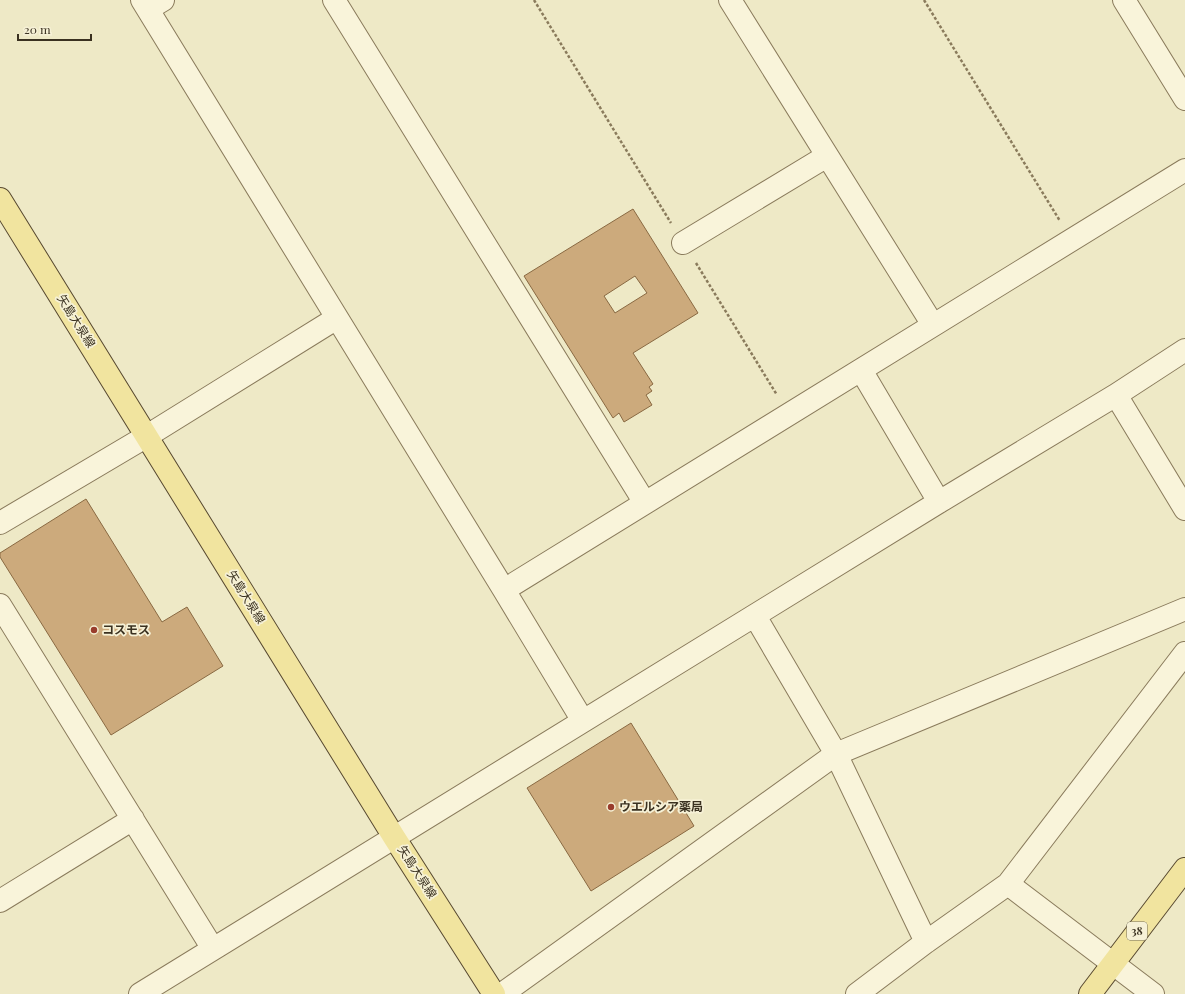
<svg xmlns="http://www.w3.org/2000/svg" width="1185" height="994" font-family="'Playfair Display','Noto Sans JP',serif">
<rect width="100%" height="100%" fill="#eee9c6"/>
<path fill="#ccaa7c" stroke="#896942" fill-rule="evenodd" d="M633,209L698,313L633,353L653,384L649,387L652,391L646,395L652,405L624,422L619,413L613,418L524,276ZM635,276L647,293L615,313L604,296Z
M86,499L162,622L187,607L223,666L111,735L0,557V553Z
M631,723L694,826L591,891L527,788Z"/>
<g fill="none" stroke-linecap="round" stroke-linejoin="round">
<defs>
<path id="minor" d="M142,0L504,590L583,721
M334,0L645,503
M730,0L933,325
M1124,0L1185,99
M148,9L163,0
M683,243L827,156
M861,370L939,502
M1116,395L1185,509
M0,523L147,436L337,318
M504,590L1185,170
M0,605L213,949
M755,616L836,754L926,942
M1008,884L1185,653
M0,901L133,819
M140,994L939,502L1116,395L1185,350
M502,994L836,754L1185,609
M857,994L926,942L1008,884L1153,994"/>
<path id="major" d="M0,199L394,837L494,994
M1090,994L1185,869"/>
</defs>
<use href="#minor" stroke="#8a7b5c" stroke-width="24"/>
<use href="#major" stroke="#584930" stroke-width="24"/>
<path stroke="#8a7b5c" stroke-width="2.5" stroke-dasharray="3 2" stroke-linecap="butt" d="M534,0L671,223
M924,0L1060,221
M696,263L777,395"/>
<use href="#minor" stroke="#f9f4da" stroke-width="22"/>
<use href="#major" stroke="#f1e49f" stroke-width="22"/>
</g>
<g fill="#993c2c" stroke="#f6f1d6" stroke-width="1.5">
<circle cx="94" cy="630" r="4"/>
<circle cx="611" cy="807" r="4"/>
</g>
<g text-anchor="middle" stroke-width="3.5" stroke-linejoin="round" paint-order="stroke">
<rect fill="#f6f1d6" stroke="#726b57" stroke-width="1" x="1127" y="922" width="20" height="18" rx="3"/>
<g font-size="11" font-weight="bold" fill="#3a3120">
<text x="1137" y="935">38</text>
</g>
<g font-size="12" fill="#3a3120" stroke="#f6f1d6">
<text transform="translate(76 321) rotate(58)" y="4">矢島大泉線</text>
<text transform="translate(246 597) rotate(58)" y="4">矢島大泉線</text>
<text transform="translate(417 872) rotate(57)" y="4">矢島大泉線</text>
</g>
<g font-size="12" font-weight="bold" fill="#3a3120" stroke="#f6f1d6" text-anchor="start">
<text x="102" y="634">コスモス</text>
<text x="619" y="811">ウエルシア薬局</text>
</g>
</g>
<path d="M18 34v6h73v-6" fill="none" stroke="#3a3120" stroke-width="2"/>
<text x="24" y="34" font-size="12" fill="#3a3120" stroke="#f6f1d6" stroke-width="3" paint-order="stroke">20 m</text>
</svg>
